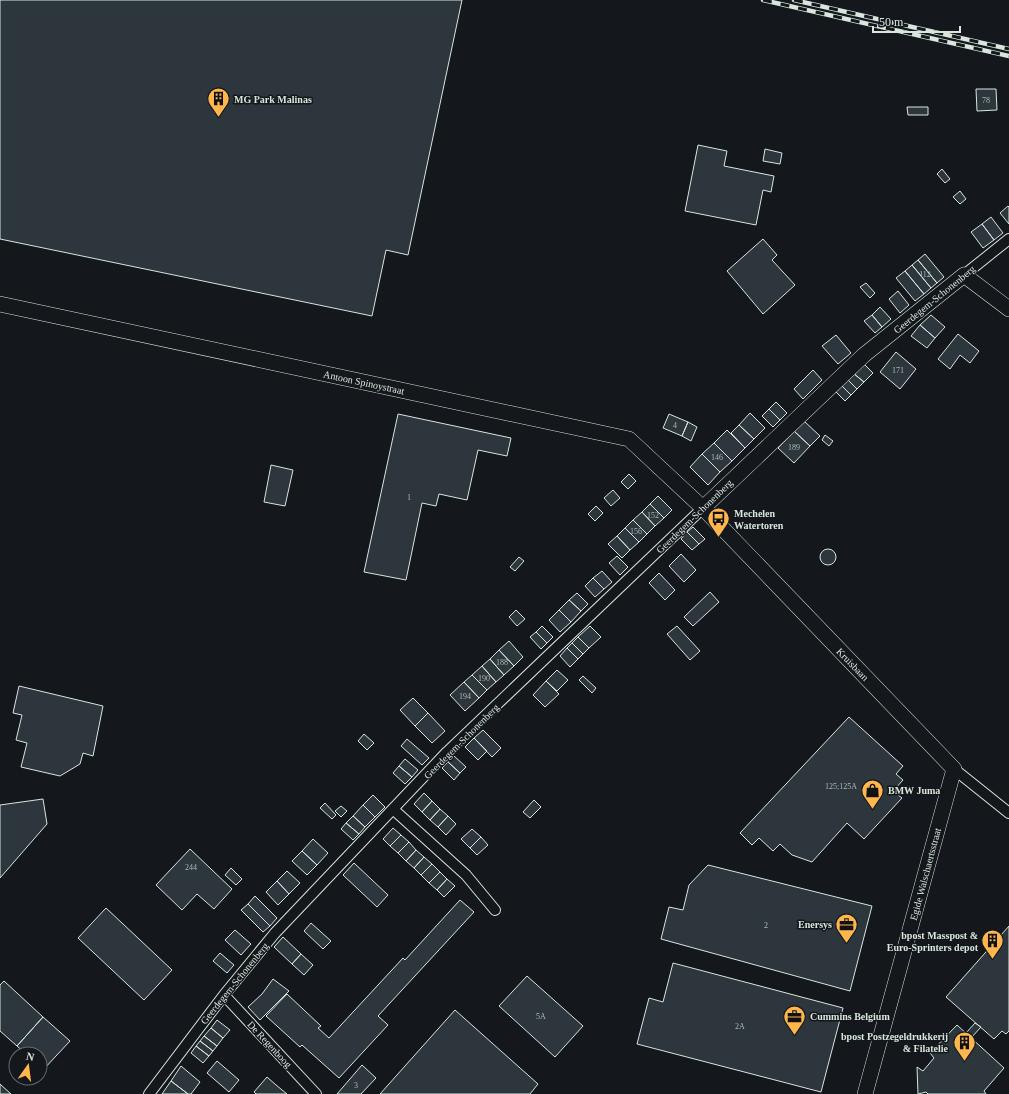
<svg xmlns="http://www.w3.org/2000/svg" width="1009" height="1094" font-family="Georgia,serif">
<rect width="100%" height="100%" fill="#14181c"/>
<path fill="#2c363c" stroke="#d8e6dc" d="M0,0H462L408,255L386,250L372,316L0,239Z
M976,89H996L997,110L977,111Z
M907,107H928V115H908Z
M698,145L727,151L724,166L774,176L771,192L763,190L756,225L685,211Z
M765,149L782,153L780,164L763,161Z
M942,169L950,179L945,183L937,174Z
M960,191L966,199L960,204L953,197Z
M1008,206L1009,207V224L1000,213Z
M991,217L1003,233L994,240L982,224Z
M982,224L994,240L983,248L971,232Z
M763,239L777,255L772,260L795,285L763,314L727,271Z
M925,254L944,277L937,283L918,260Z
M918,260L937,283L931,288L912,265Z
M912,265L931,288L924,294L905,271Z
M905,271L924,294L915,301L896,278Z
M866,283L875,293L870,298L860,287Z
M898,291L909,305L900,313L889,299Z
M880,307L891,319L882,327L872,315Z
M872,315L882,327L875,333L864,321Z
M931,315L945,327L935,338L920,325Z
M920,325L935,338L927,348L911,336Z
M958,334L979,351L970,363L960,355L950,369L938,359Z
M836,335L851,353L838,364L822,346Z
M896,352L916,369L900,389L880,372Z
M863,363L873,373L864,382L853,373Z
M813,370L822,380L803,399L794,389Z
M853,373L864,382L857,389L847,379Z
M847,379L857,389L851,395L841,385Z
M841,385L851,395L845,401L835,391Z
M776,402L787,413L780,420L769,409Z
M769,409L780,420L773,427L762,416Z
M750,413L765,428L754,439L739,425Z
M398,414L511,438L507,456L478,450L467,500L439,494L436,506L422,503L406,580L364,572Z
M669,414L688,422L682,436L663,428Z
M804,421L820,436L810,446L794,431Z
M688,422L697,427L691,441L682,436Z
M739,425L754,439L745,448L731,433Z
M727,430L745,448L732,461L714,443Z
M794,431L810,446L794,463L778,448Z
M825,435L833,441L829,446L822,440Z
M714,443L732,461L720,472L702,454Z
M702,454L720,472L708,485L690,467Z
M271,465L293,470L285,506L264,502Z
M629,474L636,481L628,489L621,482Z
M613,490L620,498L611,506L604,498Z
M658,496L672,510L664,518L650,504Z
M650,504L664,518L655,526L642,512Z
M596,506L603,513L595,521L588,514Z
M642,512L655,526L647,534L633,520Z
M633,520L647,534L639,542L625,528Z
M693,527L705,539L699,544L687,532Z
M625,528L639,542L630,550L617,536Z
M687,532L699,544L692,550L681,539Z
M617,536L630,550L622,558L608,544Z
M820 557a8 8 0 1 1 16 0a8 8 0 1 1-16 0Z
M681,554L696,570L684,582L669,566Z
M617,556L628,567L620,575L609,563Z
M519,557L524,561L515,571L510,567Z
M602,571L612,582L604,589L593,578Z
M659,573L675,590L665,600L649,583Z
M593,578L604,589L595,597L585,586Z
M710,592L719,602L693,626L684,617Z
M577,593L588,604L581,611L569,600Z
M569,600L581,611L571,622L559,610Z
M516,610L525,619L517,626L509,617Z
M559,610L571,622L560,632L549,620Z
M542,626L553,637L547,643L536,632Z
M590,626L601,637L589,648L578,637Z
M677,626L700,651L690,660L667,634Z
M536,632L547,643L541,649L530,637Z
M578,637L589,648L583,654L572,643Z
M509,641L523,657L514,666L499,650Z
M572,643L583,654L578,659L567,648Z
M567,648L578,659L570,667L560,656Z
M499,650L514,666L504,675L490,659Z
M490,659L504,675L496,682L482,666Z
M482,666L496,682L487,690L472,675Z
M557,670L568,680L557,691L546,681Z
M472,675L487,690L479,698L464,682Z
M583,676L596,688L592,693L579,680Z
M546,681L559,694L545,707L533,695Z
M464,682L479,698L465,711L450,695Z
M19,686L103,706L93,756L83,753L80,764L60,776L21,767L27,743L16,740L22,715L13,713Z
M413,698L428,713L415,726L400,710Z
M428,713L445,731L432,743L415,726Z
M849,717L903,766L896,774L903,780L893,791L902,798L864,839L847,823L812,862L792,855L780,844L773,851L759,838L752,845L740,833Z
M483,730L501,748L492,757L474,738Z
M364,734L374,743L367,750L358,741Z
M474,738L487,751L478,760L465,747Z
M407,739L429,758L422,765L401,746Z
M454,756L466,767L460,773L448,762Z
M405,759L418,770L412,777L399,766Z
M448,762L460,773L454,780L442,768Z
M399,766L412,777L405,784L393,773Z
M424,793L432,801L422,812L414,804Z
M373,795L385,807L375,817L363,805Z
M43,799L47,824L0,878V805Z
M534,800L541,807L530,818L523,812Z
M432,801L440,809L430,820L422,812Z
M325,803L336,815L332,819L320,808Z
M363,805L375,817L365,827L353,816Z
M341,806L347,811L341,817L335,811Z
M440,809L448,816L438,827L430,820Z
M353,816L365,827L359,834L346,823Z
M448,816L456,824L446,835L438,827Z
M346,823L359,834L353,840L341,829Z
M393,828L401,835L390,846L383,839Z
M472,829L481,837L470,848L461,839Z
M401,835L409,842L398,853L390,846Z
M481,837L488,845L477,855L470,848Z
M313,839L328,853L317,865L302,851Z
M409,842L416,850L406,861L398,853Z
M190,849L232,889L214,909L197,894L182,910L156,885Z
M416,850L424,857L414,868L406,861Z
M302,851L317,865L307,875L292,861Z
M424,857L432,864L421,875L414,868Z
M354,863L388,895L377,907L343,875Z
M432,864L440,872L429,883L421,875Z
M708,865L872,906L850,991L661,939L669,907L683,910L689,885Z
M231,868L242,879L236,885L225,875Z
M287,871L300,883L289,894L277,881Z
M440,872L447,879L437,890L429,883Z
M447,879L455,886L444,897L437,890Z
M277,881L289,894L278,905L266,892Z
M255,896L277,918L270,926L248,904Z
M460,900L474,912L378,1016L388,1025L339,1078L302,1045L300,1047L266,1016L287,994L321,1026L318,1028L329,1038L403,958L405,960Z
M248,904L270,926L263,932L241,910Z
M106,908L172,970L144,1000L78,938Z
M311,923L331,941L323,949L304,931Z
M1009,926V1031L1006,1034L1002,1031L994,1039L946,997Z
M235,930L251,944L241,955L225,940Z
M283,937L301,954L292,964L274,947Z
M220,953L234,965L227,973L213,961Z
M301,954L313,965L304,975L292,964Z
M673,963L843,1008L821,1092L637,1044L649,998L663,1002Z
M527,976L583,1026L555,1057L499,1006Z
M273,979L289,991L260,1020L248,1007L262,994Z
M4,981L43,1017L17,1046L0,1031V985Z
M455,1010L538,1084L530,1094H380Z
M43,1017L70,1041L43,1070L40,1067V1054H26L17,1046Z
M217,1020L230,1030L223,1038L211,1028Z
M975,1023L981,1027L971,1038L966,1033Z
M957,1025L1004,1068L984,1091L986,1094H928L926,1092L918,1094L917,1067L923,1071L934,1058L930,1053Z
M211,1028L223,1038L217,1046L204,1036Z
M204,1036L217,1046L213,1051L200,1041Z
M200,1041L213,1051L209,1056L196,1046Z
M196,1046L209,1056L203,1063L191,1053Z
M217,1061L239,1080L229,1092L207,1073Z
M362,1065L376,1078L361,1094H337Z
M181,1066L200,1082L191,1094H188L171,1081Z
M267,1077L276,1085L287,1094H256L254,1092Z
M171,1081L188,1094H162Z
M0,1084L11,1094H0Z"/>
<g fill="none" stroke-linecap="round" stroke-linejoin="round">
<defs>
<path id="street" d="M964,275L1009,239
M954,769L1009,813
M394,810L466,875L495,910
M224,995L316,1094
M149,1094L224,995L275,933L447,752L703,508"/>
<path id="secondary" d="M0,304L629,439L703,508L954,769L865,1094
M703,508L864,355L964,275L1009,309"/>
</defs>
<use href="#street" stroke="#d8e6dc" stroke-width="12"/>
<use href="#secondary" stroke="#d8e6dc" stroke-width="16"/>
<use href="#street" stroke="#14181c" stroke-width="10"/>
<use href="#secondary" stroke="#14181c" stroke-width="15"/>
<defs>
<path id="rail" d="M763,0L1009,56
M794,0L1009,49"/>
</defs>
<use href="#rail" stroke="#d8e6dc" stroke-width="4.5"/>
<use href="#rail" stroke="#14181c" stroke-width="3" stroke-dasharray="9" stroke-linecap="butt"/>
</g>
<defs>
<symbol id="building-pin" viewBox="-11 -11 22 30"><path d="M0 17L-7.5 6A9.5 9.5 0 1 1 7.5 6Z" fill="#ffb74d" stroke="#14181c"/><path d="M-4-6H4V6H1V3H-1V6H-4ZM-2.5-4.3h1.7v1.8h-1.7ZM.8-4.3h1.7v1.8H.8ZM-2.5-1h1.7V.8h-1.7ZM.8-1h1.7V.8H.8Z" fill="#111"/></symbol>
<symbol id="bus-pin" viewBox="-11 -11 22 30"><path d="M0 17L-7.5 6A9.5 9.5 0 1 1 7.5 6Z" fill="#ffb74d" stroke="#14181c"/><path d="M-5-6H5V4H4V6H2V4H-2V6H-4V4H-5ZM-3.5-4V0h7V-4ZM-3.5 1.2v1.5H-2V1.2ZM2 1.2v1.5H3.5V1.2Z" fill="#111"/></symbol>
<symbol id="shop-pin" viewBox="-11 -11 22 30"><path d="M0 17L-7.5 6A9.5 9.5 0 1 1 7.5 6Z" fill="#ffb74d" stroke="#14181c"/><path d="M-5-2.5h2.3a2.7 3.5 0 0 1 5.4 0H5L5.5 6h-11ZM-1.5-2.5h3a1.5 2.3 0 0 0-3 0Z" fill="#111"/></symbol>
<symbol id="office-pin" viewBox="-11 -11 22 30"><path d="M0 17L-7.5 6A9.5 9.5 0 1 1 7.5 6Z" fill="#ffb74d" stroke="#14181c"/><path d="M-6-3h4V-5.5h4V-3h4V5H-6ZM-1-4.5V-3h2v-1.5ZM-6 0V1H6V0Z" fill="#111"/></symbol>
</defs>
<g fill-rule="evenodd">
<use href="#building-pin" x="206" y="86" width="25" height="34"/>
<use href="#bus-pin" x="706" y="506" width="25" height="34"/>
<use href="#shop-pin" x="860" y="778" width="25" height="34"/>
<use href="#office-pin" x="834" y="912" width="25" height="34"/>
<use href="#building-pin" x="980" y="928" width="25" height="34"/>
<use href="#office-pin" x="782" y="1004" width="25" height="34"/>
<use href="#building-pin" x="952" y="1030" width="25" height="34"/>
</g>
<g text-anchor="middle" stroke-width="3" stroke-linejoin="round" paint-order="stroke">
<g font-size="8" fill="#adbab4">
<text x="986" y="103">78</text>
<text x="925" y="277">112</text>
<text x="898" y="373">171</text>
<text x="675" y="428">4</text>
<text x="794" y="450">189</text>
<text x="717" y="460">146</text>
<text x="409" y="500">1</text>
<text x="653" y="518">152</text>
<text x="636" y="534">156</text>
<text x="502" y="665">188</text>
<text x="484" y="681">190</text>
<text x="465" y="699">194</text>
<text x="841" y="789">125;125A</text>
<text x="191" y="870">244</text>
<text x="766" y="928">2</text>
<text x="541" y="1019">5A</text>
<text x="740" y="1029">2A</text>
<text x="356" y="1088">3</text>
</g>
<g font-size="10" font-weight="bold" fill="#d8e6dc" stroke="#14181c" text-anchor="start">
<text x="234" y="103">MG Park Malinas</text>
<text x="734" y="517">Mechelen<tspan x="734" dy="12">Watertoren</tspan></text>
<text x="888" y="794">BMW Juma</text>
<text x="832" y="928" text-anchor="end">Enersys</text>
<text x="978" y="939" text-anchor="end">bpost Masspost &amp;<tspan x="978" dy="12">Euro-Sprinters depot</tspan></text>
<text x="810" y="1020">Cummins Belgium</text>
<text x="948" y="1040" text-anchor="end">bpost Postzegeldrukkerij<tspan x="948" dy="12">&amp; Filatelie</tspan></text>
</g>
<g font-size="10" fill="#d8e6dc" stroke="#14181c">
<text transform="translate(934 299) rotate(-39)" y="4">Geerdegem-Schonenberg</text>
<text transform="translate(364 382) rotate(12)" y="4">Antoon Spinoystraat</text>
<text transform="translate(694 516) rotate(-44)" y="4">Geerdegem-Schonenberg</text>
<text transform="translate(853 664) rotate(46)" y="4">Kruisbaan</text>
<text transform="translate(461 741) rotate(-45)" y="4">Geerdegem-Schonenberg</text>
<text transform="translate(925 874) rotate(-75)" y="4">Egide Walschaertsstraat</text>
<text transform="translate(234 983) rotate(-51)" y="4">Geerdegem-Schonenberg</text>
<text transform="translate(270 1044) rotate(47)" y="4">De Regenboog</text>
</g>
</g>
<g transform="translate(28 1066) rotate(14)"><circle r="19" fill="#14181c" stroke="#626a69"/>
<path d="M0-3L7 15L0 10L-7 15Z" fill="#ffb74d"/>
<text y="-6" font-size="11" font-weight="bold" text-anchor="middle" fill="#d8e6dc">N</text>
</g>
<path d="M873 26v6h87v-6" fill="none" stroke="#d8e6dc" stroke-width="2"/>
<text x="879" y="26" font-size="12" fill="#d8e6dc" stroke="#14181c" stroke-width="3" paint-order="stroke">50 m</text>
</svg>
